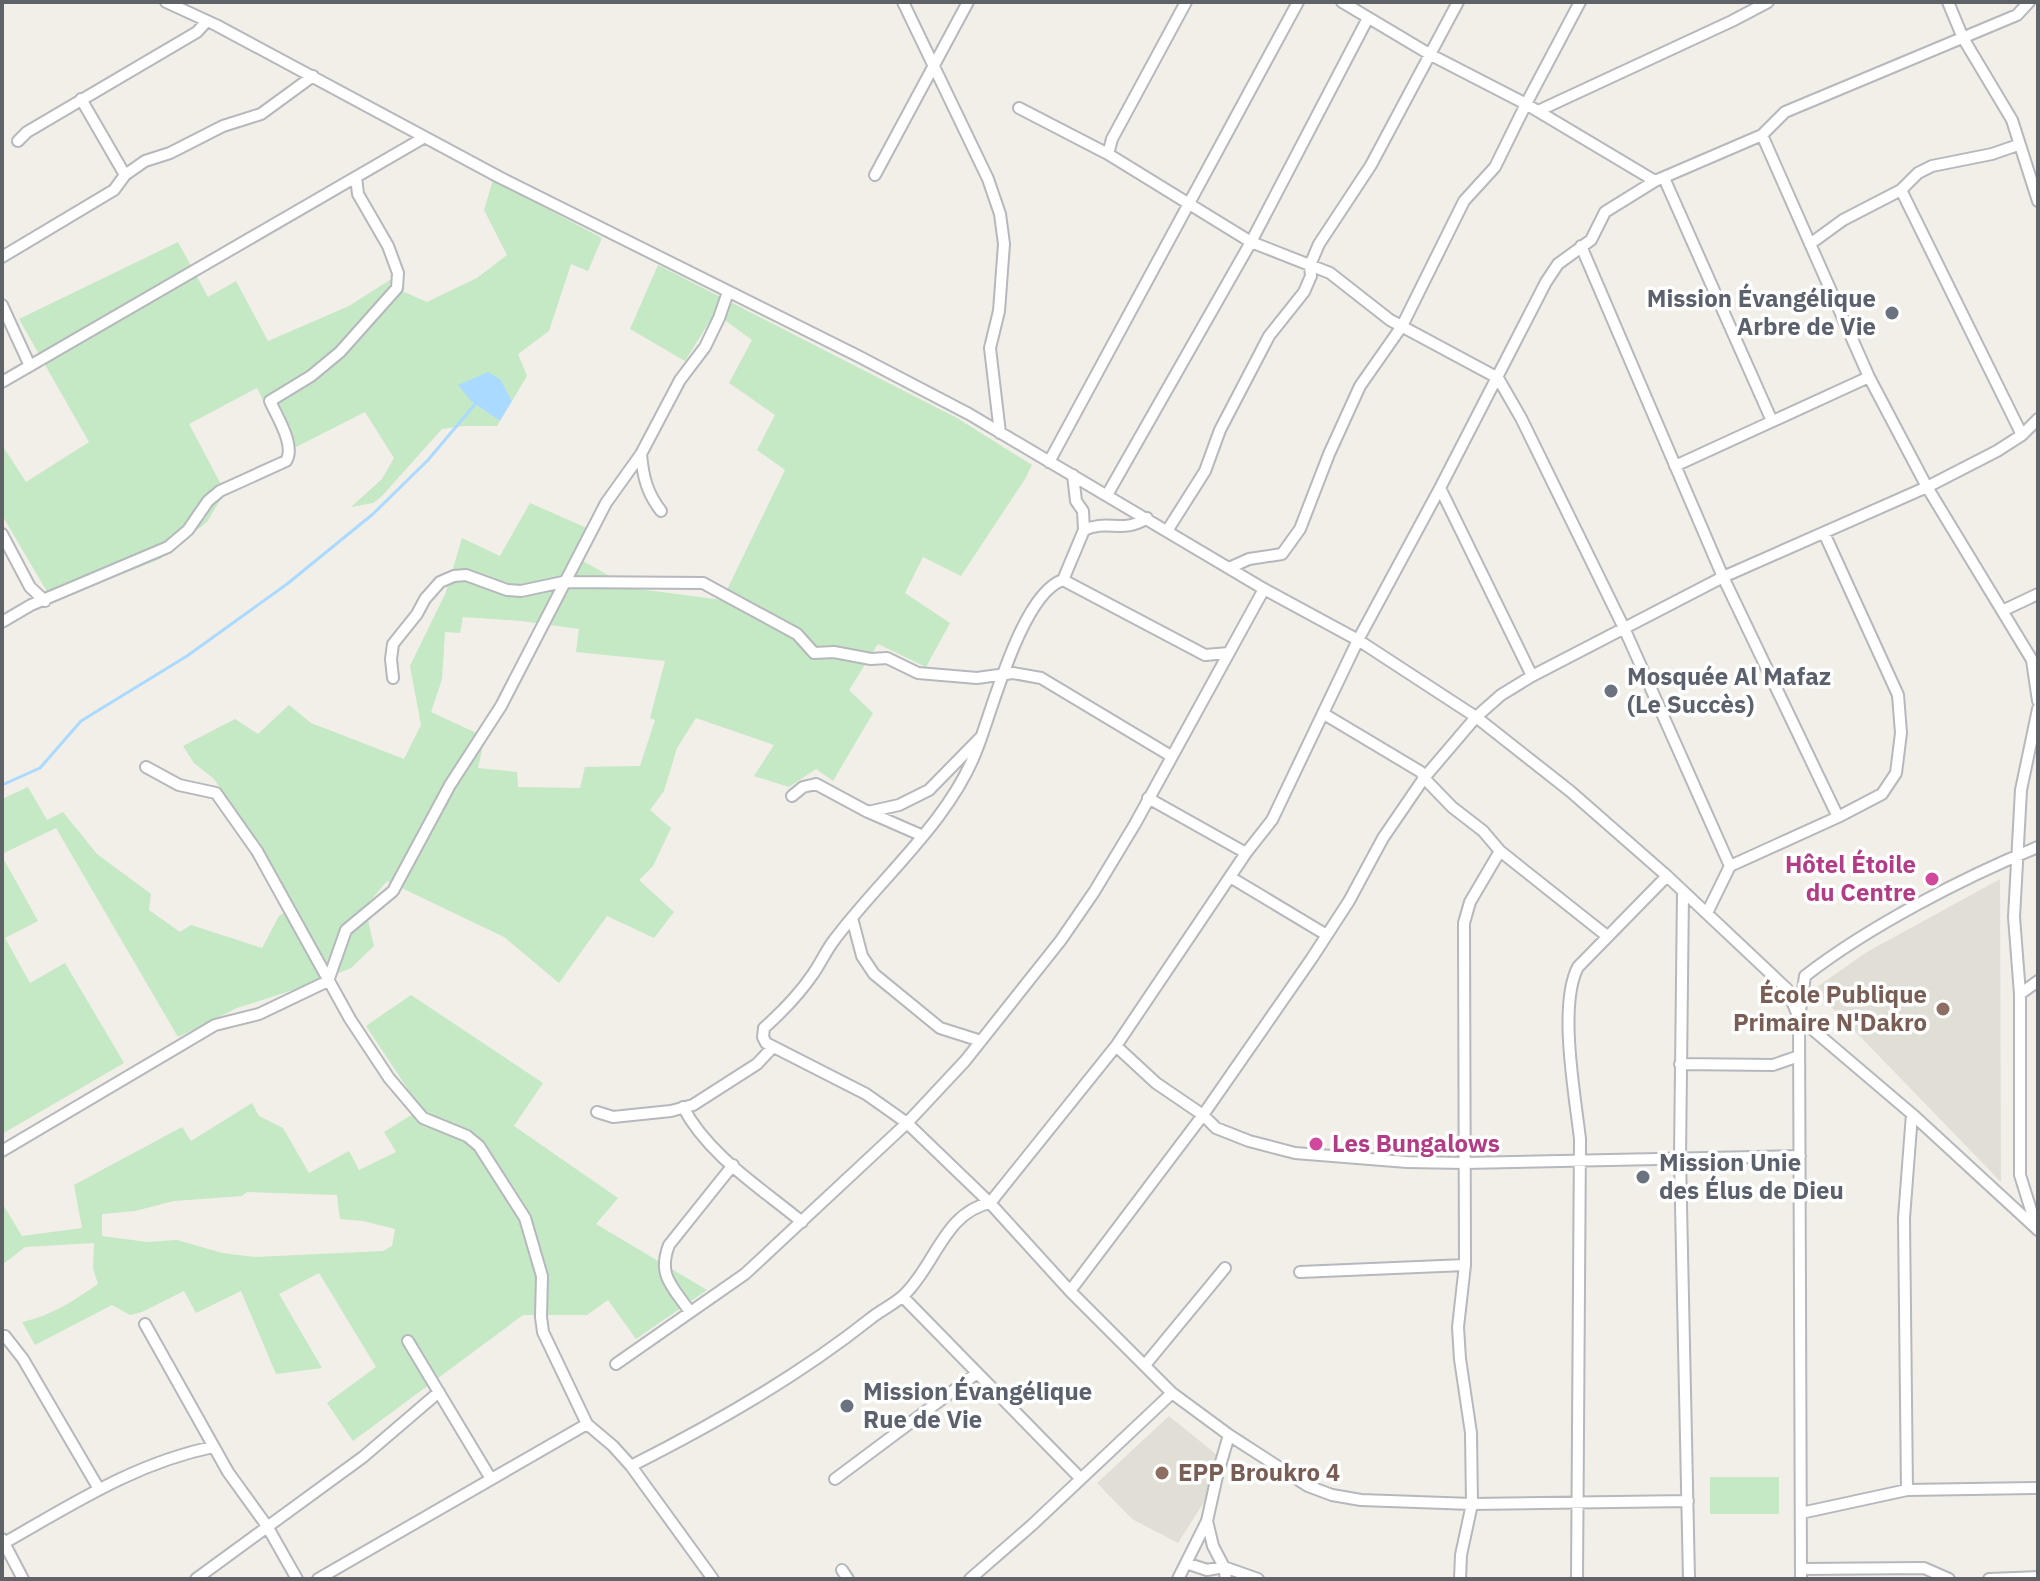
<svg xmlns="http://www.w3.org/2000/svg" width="2040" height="1581" font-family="'IBM Plex Sans',sans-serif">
<rect width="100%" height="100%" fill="#f1efe8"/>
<path fill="#e1ded6" d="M2000,879L2001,1182L1814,989L1867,952Z
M1169,1416L1228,1464L1178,1543L1132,1519L1097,1483Z"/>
<path fill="#c5e8c5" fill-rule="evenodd" d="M493,180L602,238L588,271L571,264L549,331L518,354L527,376L512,401L501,380L472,402L500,421L497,426H463L442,429L381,497L373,503L351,507L382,479L394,458L365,412L288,451L257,388L189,424L225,492L207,522L160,559L53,602L2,515V449L4,448L26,482L89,442L19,319L178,242L208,297L236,281L268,341L349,306L393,278L402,291L427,302L477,278L507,255L484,210Z
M658,265L957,418L1032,465L1025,479L961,576L923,557L905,593L950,623L926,667L878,644L849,690L873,713L833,781L816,769L789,787L754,776L774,745L696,718L677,748L664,791L650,810L671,828L653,866L639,880L674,912L654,938L607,916L559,983L504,937L387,881L365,907L374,946L351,968L315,983L237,1008L178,1037L56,828L2,854V799L28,787L47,820L63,812L97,854L151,894L149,910L180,932L191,925L262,948L279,916L288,910L253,836L214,779L194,763L183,746L235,719L258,734L289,705L311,723L404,759L421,725L410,666L446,592L462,538L500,556L530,503L598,533L583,561L631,588L722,600L785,470L757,450L775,415L729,383L752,340L715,313L685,361L630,329ZM463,617L521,621L579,629L576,652L665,661L650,718L655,720L640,766L585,767L580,788L518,787L517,772L478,768L485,737L431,712L442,679L445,632L460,633Z
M2,856L38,921L5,938L30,983L65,963L124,1063L2,1134Z
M411,995L543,1083L514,1126L618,1198L596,1224L707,1290L636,1339L608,1300L587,1315H523L353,1441L327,1403L376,1367L319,1273L279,1294L322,1368L276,1374L241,1291L196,1313L184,1291L142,1312L130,1315L112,1305L35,1345L22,1322C51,1316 73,1301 98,1284L93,1268L94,1243L25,1247L2,1265V1203L22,1236L82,1228L74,1185L182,1127L191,1141L252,1103L259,1116L283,1128L309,1173L349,1151L359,1170L396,1152L384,1132L421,1109L366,1026ZM247,1192L337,1195L340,1219L363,1221L395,1229L392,1246L383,1251L255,1257L222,1253L177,1240L147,1242L102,1236V1214L135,1211L174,1201L242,1196Z
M1710,1477H1779V1514H1710Z"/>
<path fill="#aadaff" d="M488,372L501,380L512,401L500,421L472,402L458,385Z"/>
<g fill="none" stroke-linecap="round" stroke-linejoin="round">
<path stroke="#aadaff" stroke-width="3" d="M2,785L40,768L81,721L187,656L287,584L373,514L428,460L476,403"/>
<defs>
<path id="minor" d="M166,2L216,25L499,177L858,356L969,414L1264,589L1358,640L1476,717L1570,791L1667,876L1787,989L1799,1018L1912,1114L2038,1230
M903,2L988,179L1000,214L1004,244L999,311L990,348L1000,433
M1342,2L1431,55L1526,104L1655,181
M1948,2L1963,38L2012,120L2038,201
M81,99L125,175
M1019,108L1108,154L1251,242L1330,273L1390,320L1498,378L1521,418L1624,628L1730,866
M1538,111L1732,21L1768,2
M1762,135L1869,377L1927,487L2032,660L2038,701
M18,141L27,132L197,32L207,21
M1108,154L1112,139L1186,2
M875,175L968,2
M1664,178L1772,421
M1901,190L2022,435
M1810,244L1843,220L1901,190L1918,173L1932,166L1992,154L2018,145
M1581,246L1723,577L1838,817
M2,257L114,190L125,175L145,161L170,153L223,126L261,114L313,76
M2,305L30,366
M2,382L425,137
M641,454C643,477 647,493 661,511
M1049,462L1298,2
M1675,466L1869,377
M1073,475L1076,501L1083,511L1084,530
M1440,488L1532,676
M1107,495L1251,242L1368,18
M1147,518C1124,534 1107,519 1084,530L1063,580C1022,593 992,711 977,749C949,823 878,880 832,943C825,953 820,964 813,974C800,993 782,1012 764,1028L763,1037L766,1043L866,1094L907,1123L990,1203L1070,1291L1172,1393L1229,1435L1308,1486L1332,1495L1361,1500L1472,1504L1688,1501
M1167,531L1205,471L1220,430L1269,336L1304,292L1311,276L1310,265L1319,244L1371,165L1458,2
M2,534L30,587L45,601
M1229,568L1249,559L1282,554L1300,529L1329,454L1360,386L1402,326L1464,201L1495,167L1526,104L1580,2
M1063,580L1205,655L1229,653
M2004,610L2038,594
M2,622L31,605L168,547L188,530L208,501L220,491L286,461C296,446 277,417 270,401L311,376L340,352L397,288L398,273L388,246L358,194L356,177
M393,678L391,659L393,644L417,614L425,599L440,582L454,576L466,575L507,590L521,591L563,582L703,583L797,634L814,653L834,652L871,659L887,658L918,673L977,678L1013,673L1041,678L1171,756
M146,767L179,785L216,793L257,851L350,1019L389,1078L423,1118L467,1136L479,1146L525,1218L542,1276L541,1317L543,1332L587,1424L613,1446L631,1466L713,1579
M792,796L803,787L816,784L868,812L923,836
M1148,798L1246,853
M868,812L899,805L929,790L980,738
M1230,877L1325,934
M1683,892L1680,1158L1689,1579
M1707,913L1730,866L1838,817L1882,794L1896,773L1901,733L1898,695L1824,533
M852,918L862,956L874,974L940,1028L981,1041
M1607,936L1500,851L1483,831L1452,807L1424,778L1476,717L1501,695L1532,676L1723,577L1927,487L1997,451L2022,435L2038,419
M2020,994L2038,981
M1116,1046L1156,1083L1203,1115L1216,1128L1249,1141L1295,1153L1407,1162L1465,1163L1800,1156
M1680,1064L1773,1065L1799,1056
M683,1107C708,1155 761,1188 802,1222
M597,1112L613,1117L671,1111L693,1105L757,1064L772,1048
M2,1151L215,1025L259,1014L328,981L346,930L393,891L450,785L501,706L606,503L641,454L680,380L705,347L719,318L728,292
M2036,1226L2020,1175V994L2014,917L2021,790L2038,709
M1300,1272L1465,1265
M1070,1291L1203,1115L1312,958L1349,901L1383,838L1424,778L1421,772L1324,714
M903,1297L1080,1478
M690,1312C673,1287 657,1276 669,1245L733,1165
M145,1324L228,1472L267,1526L297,1579
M5,1336L23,1359L99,1489
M408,1341L491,1479
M616,1364L745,1274L907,1123L965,1061L1061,940L1094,892L1135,824L1264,589
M1145,1365L1225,1268
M631,1466C714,1424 797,1377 870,1319C881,1310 895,1304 905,1294C935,1265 945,1212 990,1203L1116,1046L1246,853L1272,820L1358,640L1440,488L1546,282L1558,264L1591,240L1605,212L1655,181L1762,135L1785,112L2017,15L2029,2
M835,1479L977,1373
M1907,1490L1904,1218L1912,1114
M1801,1513L1907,1490L2038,1488
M1207,1521L1213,1546L1224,1567L1226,1579
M2,1539L23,1579
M4,1543C73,1504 135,1463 213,1447
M1186,1563L1207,1570L1224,1567L1258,1579
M1801,1569L1924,1568L1949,1579
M842,1570L848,1579
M196,1579L363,1457L439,1392
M318,1579L587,1424
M970,1579L1032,1525L1172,1393
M1178,1579L1207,1521L1217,1476L1229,1435
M1460,1579L1461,1555L1472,1504L1471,1433L1460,1359L1458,1327L1465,1265L1464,923L1470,902L1500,851
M1577,1579L1580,1139C1575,1095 1558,1005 1578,967L1667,876
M1801,1579L1799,1018L1805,976C1868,927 1964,877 2038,847
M1989,1579L2038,1577"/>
</defs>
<use href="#minor" stroke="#b5b8bc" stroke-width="14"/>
<use href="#minor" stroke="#fff" stroke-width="10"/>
</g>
<g fill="#6b7280" stroke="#fff" stroke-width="3">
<circle cx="1892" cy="313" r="8"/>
<circle cx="1611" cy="691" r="8"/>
<circle cx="1643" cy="1177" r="8"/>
<circle cx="847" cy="1406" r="8"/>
</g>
<g fill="#d1479c" stroke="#fff" stroke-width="3">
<circle cx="1932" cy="879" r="8"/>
<circle cx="1316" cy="1144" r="8"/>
</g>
<g fill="#8d6e63" stroke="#fff" stroke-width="3">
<circle cx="1943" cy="1009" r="8"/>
<circle cx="1162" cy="1473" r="8"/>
</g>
<g text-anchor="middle" stroke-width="7" stroke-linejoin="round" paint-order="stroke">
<g font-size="24" font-weight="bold" fill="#5b616d" stroke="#fff" text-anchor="start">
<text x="1876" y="307" text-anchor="end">Mission Évangélique<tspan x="1876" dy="28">Arbre de Vie</tspan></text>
<text x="1627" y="685">Mosquée Al Mafaz<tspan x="1627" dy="28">(Le Succès)</tspan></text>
<text x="1659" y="1171">Mission Unie<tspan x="1659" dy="28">des Élus de Dieu</tspan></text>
<text x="863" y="1400">Mission Évangélique<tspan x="863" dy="28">Rue de Vie</tspan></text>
</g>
<g font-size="24" font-weight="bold" fill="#b23c85" stroke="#fff" text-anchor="end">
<text x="1916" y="873">Hôtel Étoile<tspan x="1916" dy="28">du Centre</tspan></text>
<text x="1332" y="1152" text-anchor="start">Les Bungalows</text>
</g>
<g font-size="24" font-weight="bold" fill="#785e54" stroke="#fff" text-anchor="end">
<text x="1927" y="1003">École Publique<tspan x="1927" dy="28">Primaire N'Dakro</tspan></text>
<text x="1178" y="1481" text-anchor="start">EPP Broukro 4</text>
</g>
</g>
<rect width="2040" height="1581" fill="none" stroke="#5f6368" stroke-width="8"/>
</svg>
